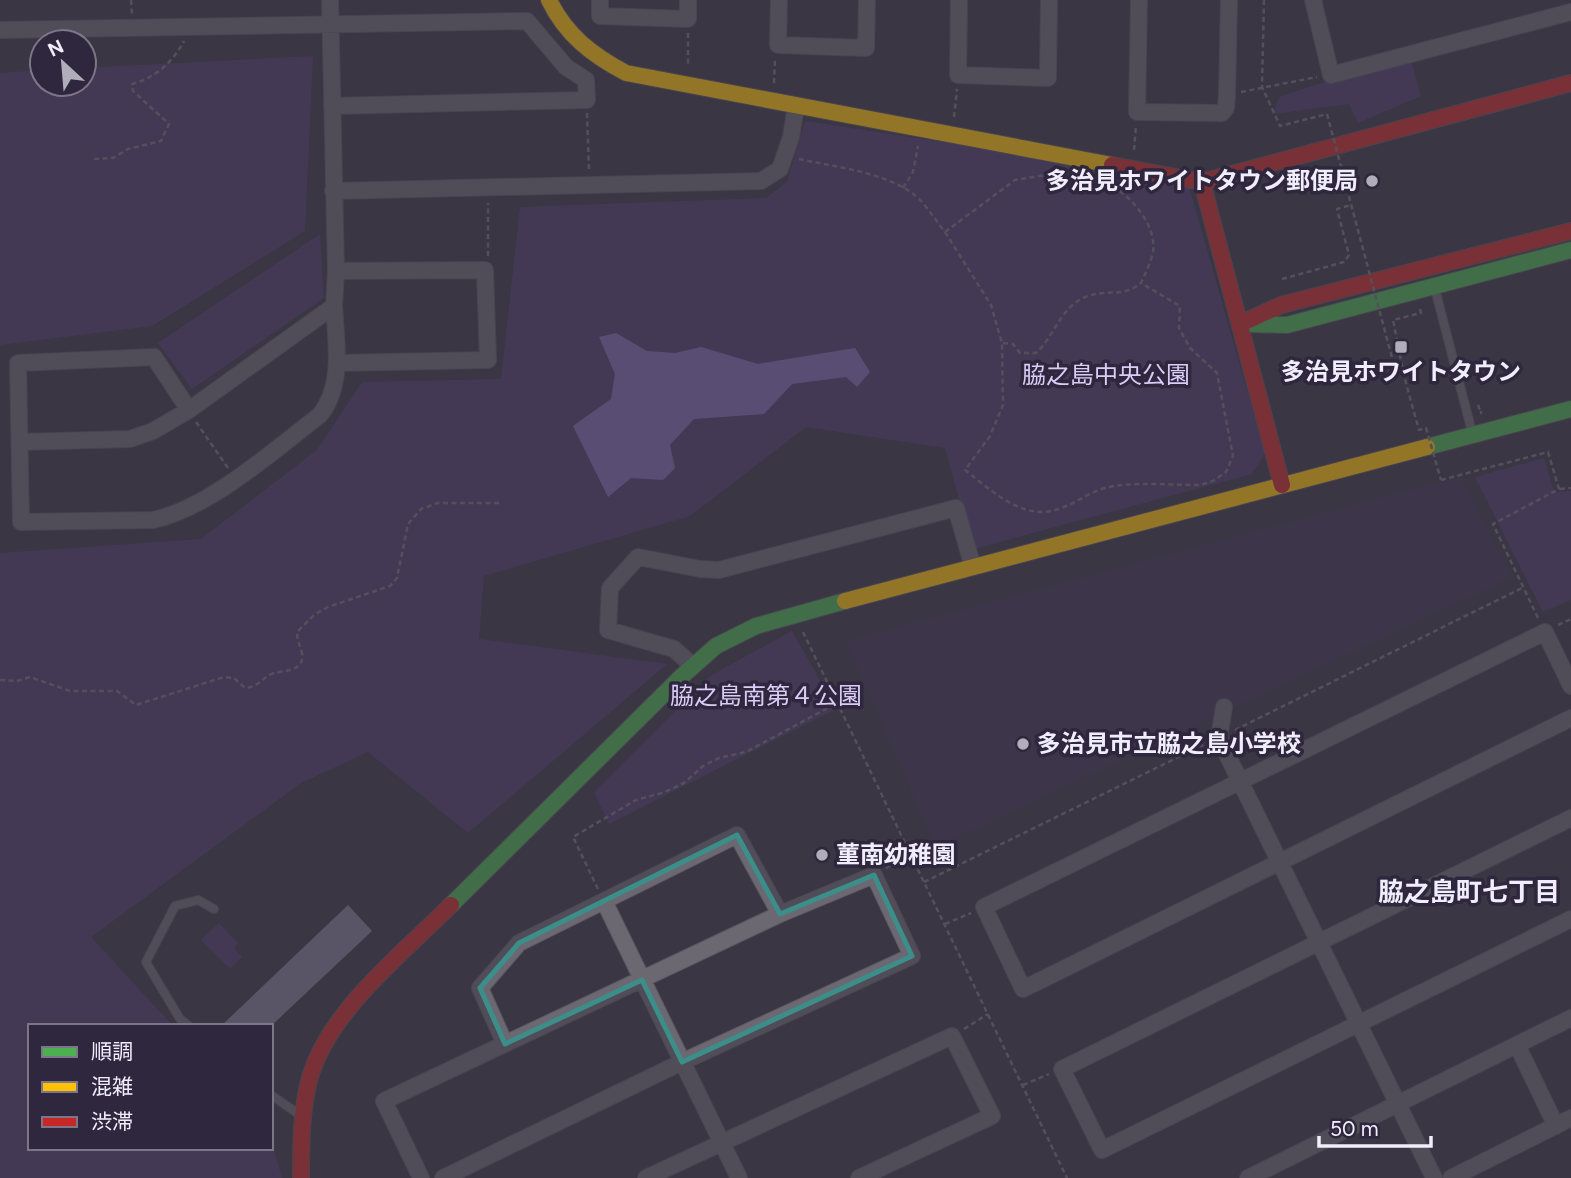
<svg xmlns="http://www.w3.org/2000/svg" width="1571" height="1178" font-family="Figtree,'Noto Sans JP',sans-serif">
<rect width="100%" height="100%" fill="#3a3643"/>
<path fill="#403752" d="M1461,476L1512,577L936,847L846,641Z"/>
<path fill="#4e3d6b" d="M1409,54L1421,96L1358,123L1349,104L1273,114L1279,97Z
M313,56L305,231L152,326L0,345V73L42,70V84H84V68Z
M805,121L1178,178L1189,187L1265,453L1252,474L973,549L945,448L806,427L690,516L484,576L479,639L667,664L468,833L368,752L301,783L91,937L173,1026H30V1148H271V1139L282,1178H0V553L201,539L317,450L362,382L501,379L520,207L766,198L787,182Z
M320,234L324,298L192,389L158,343Z
M1544,458L1554,492L1571,491V600L1543,612L1475,477Z
M792,631L836,709L609,824L594,792L710,676Z
M219,923L238,943L234,948L242,957L230,969L201,940Z"/>
<path fill="#8269af" d="M616,333L647,351L675,353L701,347L758,364L855,348L870,372L857,387L846,377L792,384L764,414L694,419L670,445L675,468L663,480L631,478L608,497L573,426L611,399L615,374L599,337Z"/>
<path fill="#827b90" d="M348,905L372,931L271,1026H221Z"/>
<g fill="none" stroke-linecap="round" stroke-linejoin="round">
<defs>
<path id="lane" d="M1435,289L1472,432
M189,1026L180,1019L146,962L175,906L198,900L214,909
M271,1095L300,1115"/>
<path id="street" d="M330,0L336,271L334,306
M600,0V16L688,19V0
M779,0L778,45L866,48L867,0
M959,0L958,75L1048,78L1049,0
M1139,0L1137,112L1222,113L1226,108L1227,95L1229,0
M1313,0L1331,75L1571,12
M0,30L527,21L566,67L586,80L587,100L332,106
M333,191L761,181L780,169L791,137L796,106
M336,271L485,270L488,360L338,363
M334,306C336,342 344,385 320,415C274,450 210,508 153,520L21,522L18,363L154,357L189,410Z
M20,442L130,439L153,431L189,410
M693,666L674,649L608,630L610,588L638,557L700,569L719,570L956,508L973,567
M1571,686L1545,632L984,907L1023,989L1571,718
M1224,707L1219,738L1434,1178
M1571,818L1062,1069L1102,1150L1571,919
M604,901L739,1178
M505,1044L480,988L519,943L737,835L780,914
M1517,1045L1556,1126
M421,1178L384,1101L780,914L874,875L912,956L682,1062L443,1178
M646,1178L952,1036L992,1116L859,1178
M1248,1178L1571,1018
M1451,1178L1571,1118"/>
<path id="fast" d="M1246,324L1287,325L1571,250
M1427,447L1571,409
M451,905L681,677L716,646L756,626L845,601"/>
<path id="slow" d="M549,0C566,35 592,55 626,73L1112,165
M845,601L1427,447"/>
<path id="jam" d="M1112,165L1202,182L1571,83
M1202,182L1282,485
M1240,324L1281,305L1571,231
M301,1178C301,1144 301,1110 310,1077C330,1010 402,954 451,905"/>
</defs>
<use href="#lane" stroke="#585560" stroke-width="10"/>
<use href="#street" stroke="#585560" stroke-width="18"/>
<use href="#fast" stroke="#585560" stroke-width="18"/>
<use href="#slow" stroke="#585560" stroke-width="18"/>
<use href="#jam" stroke="#585560" stroke-width="18"/>
<path stroke="#737079" stroke-width="2.5" stroke-dasharray="5 3.5" stroke-linecap="butt" d="M131,0L132,14
M1264,0L1262,87L1280,126L1327,114
M688,33V65
M774,83L775,59
M1241,92L1317,77
M587,113L589,170
M954,117L957,89
M1134,150L1136,125
M94,159L113,158L128,149L161,141L169,124L133,91L132,84C155,78 173,62 184,41
M799,159C835,167 896,173 922,202C930,211 937,222 945,232L1015,180L1051,174
M903,188L913,172L918,146
M945,232L991,305L1002,343L1003,405L990,436L965,470C990,489 1021,520 1055,510C1075,505 1092,489 1114,486C1142,482 1172,485 1200,485L1213,481L1226,472L1233,456L1217,373L1190,348L1179,328L1180,306L1141,283C1145,274 1151,262 1153,252C1157,226 1132,197 1111,185
M488,256V203
M1282,279L1344,262L1349,255L1337,209L1351,205
M1003,343L1013,344L1020,353H1036C1055,336 1060,306 1088,296C1108,289 1123,298 1141,283
M1404,376L1393,320L1421,313L1420,309
M1478,405L1481,413V411
M196,422L228,468
M1441,480L1548,452L1559,489L1493,524L1539,620
M1560,489L1571,488
M1558,625L1571,619
M803,632L1067,1178
M0,680L17,681L30,677L70,691H117L136,705L224,677L234,678L245,688C257,687 260,681 269,675C281,669 305,674 302,653C300,645 297,640 297,632L314,615L328,607L390,586L397,578L408,524L421,509L438,503H501
M1235,730L1524,587
M886,868L910,854
M924,882L1207,743
M598,889L573,837L636,800L665,792L684,783L703,766L719,758L746,752L837,703
M945,924L971,913
M964,1029L988,1014
M1023,1085L1049,1074"/>
<use href="#lane" stroke="#6b6872" stroke-width="8"/>
<use href="#street" stroke="#6b6872" stroke-width="16"/>
<use href="#fast" stroke="#4caf50" stroke-width="16"/>
<use href="#slow" stroke="#ffc107" stroke-width="16"/>
<use href="#jam" stroke="#c62828" stroke-width="16"/>
<path stroke="#737079" stroke-width="2.5" stroke-dasharray="5 3.5" stroke-linecap="butt" d="M1327,114L1395,369H1400L1404,376L1419,430L1426,428L1441,480"/>
</g>
<path d="M0 0H1571V1178H0ZM737,835L780,914L874,875L912,956L682,1062L642,980L505,1044L480,988L519,943Z" fill="#3a3643" fill-opacity=".55" fill-rule="evenodd"/>
<path fill="none" stroke="#3c8e8a" stroke-width="5" stroke-linejoin="round" d="M737,835L780,914L874,875L912,956L682,1062L642,980L505,1044L480,988L519,943Z"/>
<g fill="#b1adbb" stroke="#2f273d" stroke-width="2.5">
<circle cx="1372" cy="181" r="7"/>
<rect x="1394" y="340" width="14" height="14" rx="3.5"/>
<circle cx="1023" cy="744" r="7"/>
<circle cx="822" cy="855" r="7"/>
</g>
<g text-anchor="middle" stroke-width="7" stroke-linejoin="round" paint-order="stroke">
<g font-size="24" font-weight="bold" fill="#f1edfc" stroke="#2f273d" text-anchor="start">
<text x="1358" y="189" text-anchor="end">多治見ホワイトタウン郵便局</text>
<text x="1401" y="380" text-anchor="middle">多治見ホワイトタウン</text>
<text x="1037" y="752">多治見市立脇之島小学校</text>
<text x="836" y="863">菫南幼稚園</text>
</g>
<g font-size="24" fill="#d9ccf6" stroke="#2f273d">
<text x="1106" y="383">脇之島中央公園</text>
<text x="766" y="704">脇之島南第４公園</text>
</g>
<g font-size="26" font-weight="bold" fill="#f1edfc" stroke="#2f273d">
<text x="1469" y="901">脇之島町七丁目</text>
</g>
</g>
<rect x="28" y="1024" width="245" height="126" fill="#2f273d" stroke="#7d7689" stroke-width="2"/>
<rect x="42" y="1047" width="35" height="10" fill="#4caf50" stroke="#7d7689" stroke-width="2"/>
<text x="91" y="1059" font-size="21" fill="#f1edfc">順調</text>
<rect x="42" y="1082" width="35" height="10" fill="#ffc107" stroke="#7d7689" stroke-width="2"/>
<text x="91" y="1094" font-size="21" fill="#f1edfc">混雑</text>
<rect x="42" y="1117" width="35" height="10" fill="#c62828" stroke="#7d7689" stroke-width="2"/>
<text x="91" y="1129" font-size="21" fill="#f1edfc">渋滞</text>
<g transform="translate(63 63) rotate(334)"><circle r="33" fill="#2f273d" stroke="#7d7689" stroke-width="2"/>
<path d="M0-5L12 26L0 18L-12 26Z" fill="#b1adbb"/>
<text y="-10" font-size="19" font-weight="bold" text-anchor="middle" fill="#f1edfc">N</text>
</g>
<path d="M1319 1136v10h112v-10" fill="none" stroke="#f1edfc" stroke-width="3.5"/>
<text x="1330" y="1136" font-size="21" fill="#f1edfc" stroke="#2f273d" stroke-width="5" paint-order="stroke">50 m</text>
</svg>
